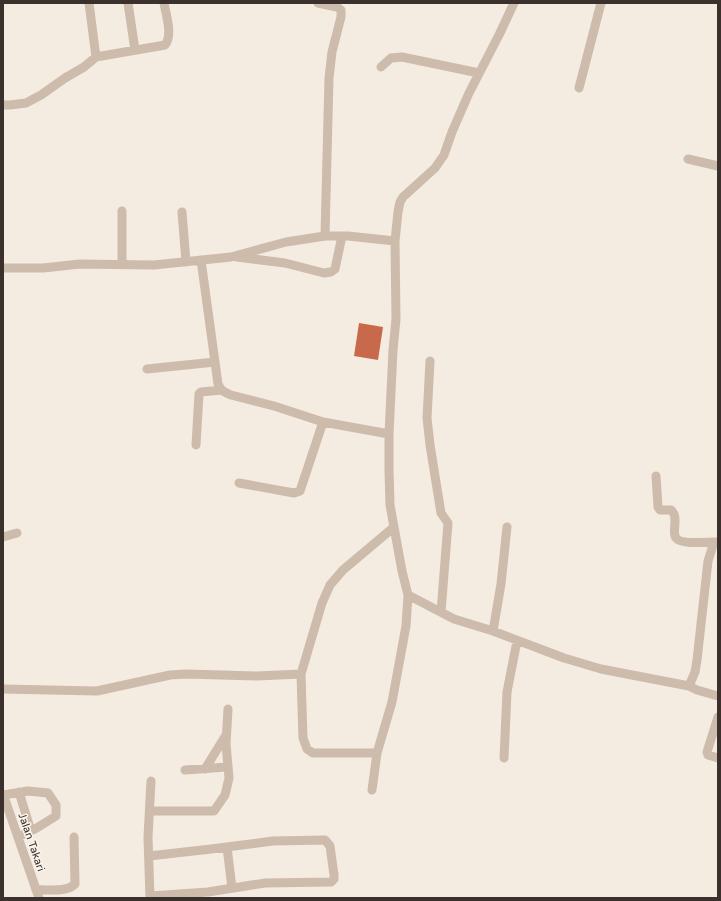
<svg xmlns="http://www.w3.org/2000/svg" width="721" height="901" font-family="'Varela Round',sans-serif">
<rect width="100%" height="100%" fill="#f4ebe1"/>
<path fill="#c8694b" d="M359,323L383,327L378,360L354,356Z"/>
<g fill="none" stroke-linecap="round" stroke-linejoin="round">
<path stroke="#cdbbac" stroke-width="9" d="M89,3L96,57
M128,3L135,50
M318,3L337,7L341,10V17L332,52L329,78L325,236
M381,67L391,58L402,57L479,73
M579,88L601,3
M3,105H10L26,103L41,95L65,78L84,67L96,57L165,45C173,35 166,15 164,3
M688,159L718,166
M182,212L186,262
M237,257L285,263L324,273L331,272L335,269L342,236
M201,260L218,384C221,391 224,392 231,395L274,406L323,422L389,434
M122,265V211
M3,268H43L80,264L154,265L231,257L286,242L325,236H348L395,241
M430,361L427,418L430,445L441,513L448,523L441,612
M147,369L215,362
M196,445L199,394L201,392L221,390
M656,476L658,507L660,510H671C675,514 675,517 675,522C675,527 673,534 676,538C681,545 706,542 714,542
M239,483L294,493L300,491L323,422
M3,537L17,533
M408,595L454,619L493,631L564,658L601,669L689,686L695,672L697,660L708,561L714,542H718
M493,631L501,584L507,527
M301,674L303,738L307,749L313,753H377
M689,686L697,690L718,696
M3,689L97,691L170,675L186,674L257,676L301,674L322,603L330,585L343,570L394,527
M718,717L707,752L708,755L718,758
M504,758L507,692L517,641
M205,769L226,735
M185,770L227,767
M372,790L377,753L392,702L406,626L408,595L402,571L390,505L389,470V434L393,350L396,319L395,241L398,212L400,202L403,197L435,168L444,155L452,132L469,93L499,35L514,3
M19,792L31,831
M3,794L39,898
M3,795L28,791L48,793L56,805V816L35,829L18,837
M150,811H214L225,795L229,778L226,744L228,709
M227,847L232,888
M149,856L211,849L273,841L325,840L330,846L334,875V879L331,882L265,883L208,892L151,896
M36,890C48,889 66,893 75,884L74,837
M150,898L148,837L151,781"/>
</g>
<g text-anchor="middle" stroke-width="3" stroke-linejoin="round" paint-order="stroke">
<g font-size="11" fill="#3b302b" stroke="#fbf5ee">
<text transform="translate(32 842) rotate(71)" y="4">Jalan Takari</text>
</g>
</g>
<rect width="721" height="901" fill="none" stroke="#3b302b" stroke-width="8"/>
</svg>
